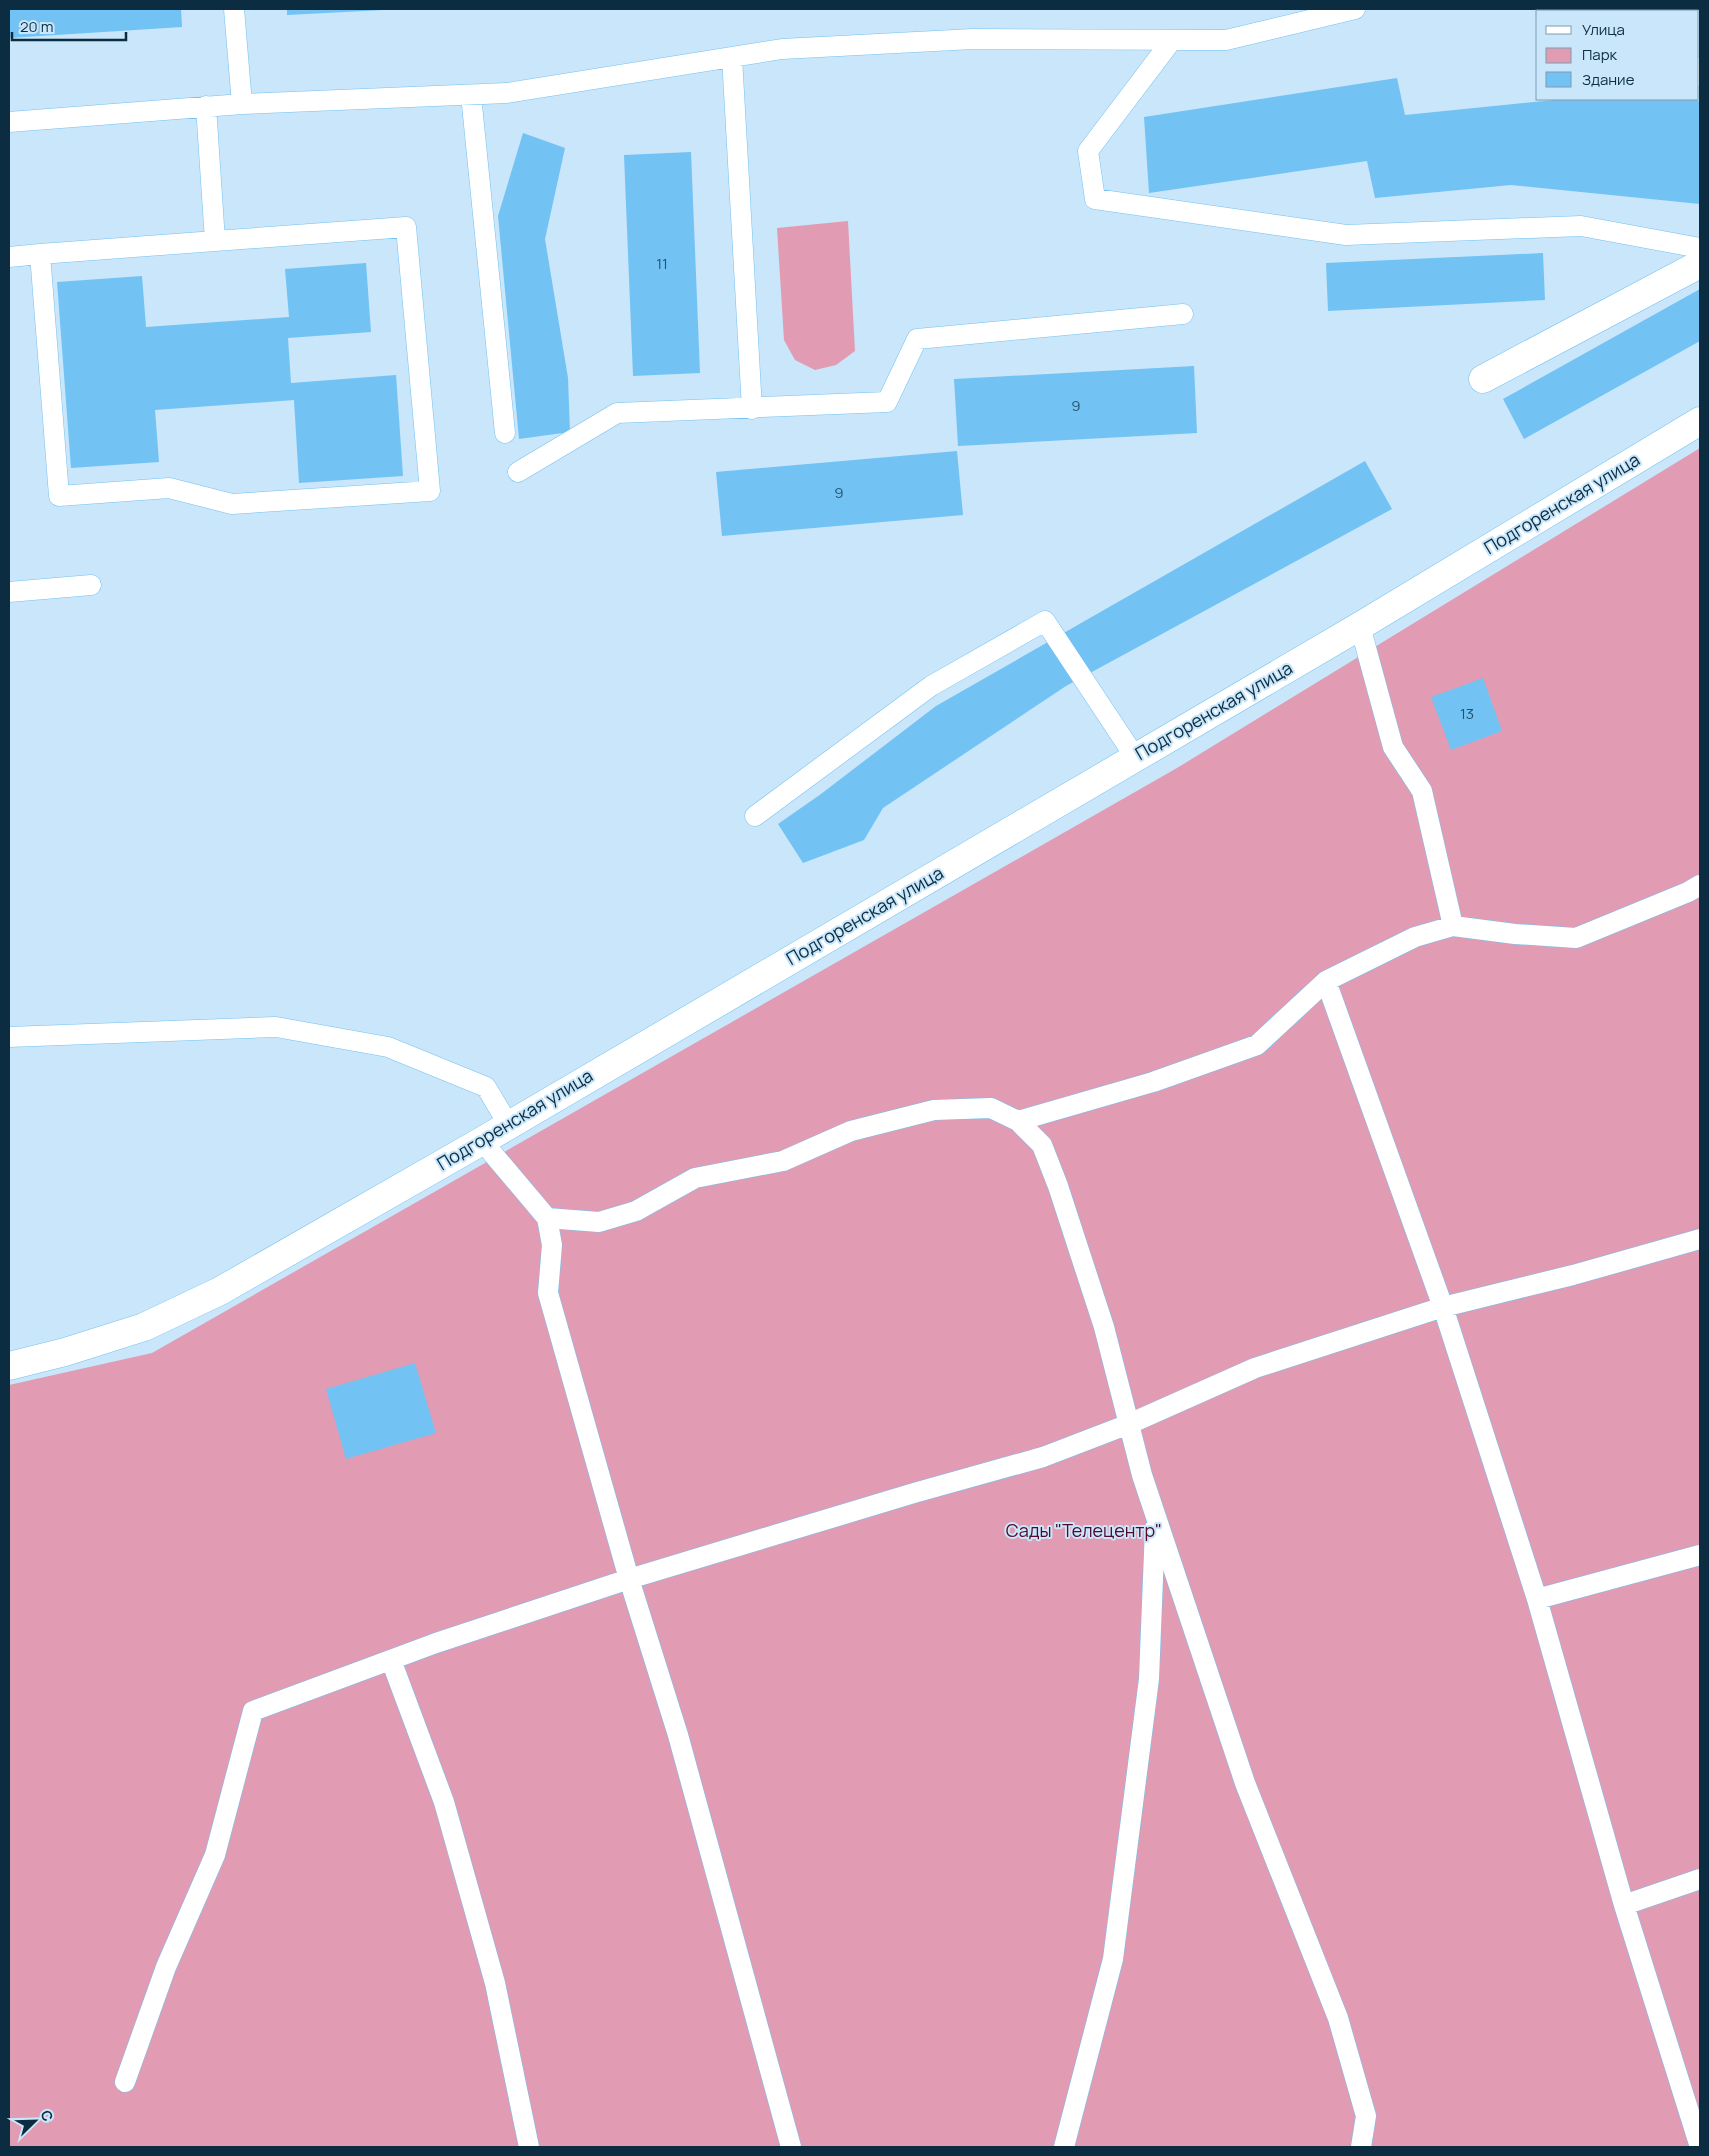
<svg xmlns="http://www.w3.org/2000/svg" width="1709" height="2156" font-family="Manrope,sans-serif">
<rect width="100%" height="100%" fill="#c9e6fa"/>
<path fill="#e19cb3" d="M848,221L855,351L836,365L815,370L795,360L784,340L777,228Z
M1700,448V2147H9V1385L152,1353L1177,768Z"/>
<path fill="#72c2f4" d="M9,9H181L182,27L9,38Z
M287,9H384V10L287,15Z
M1397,78L1405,115L1564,99H1695L1700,102V204L1511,185L1375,198L1367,161L1149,193L1144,117Z
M523,133L565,148L545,239L568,378L570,432L519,439L498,216Z
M691,152L700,373L633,376L624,155Z
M1543,253L1545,300L1328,311L1326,263Z
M366,263L371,332L288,338L291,383L396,375L403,476L299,483L294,400L155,410L159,462L71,468L57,282L142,276L146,327L289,317L285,269Z
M1700,289V341L1524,439L1503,399Z
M1194,366L1197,433L958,446L954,379Z
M957,451L963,515L722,536L716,472Z
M1365,461L1392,509L1066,686L883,808L864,840L803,863L778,824L821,794L936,706Z
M1483,678L1502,731L1451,750L1431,697Z
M415,1363L436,1433L346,1459L326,1389Z"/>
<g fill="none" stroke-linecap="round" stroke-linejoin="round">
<defs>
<path id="service" d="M234,9L242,104L507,93L782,49L973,39L1226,40L1355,9
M1172,40L1088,151L1095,199L1346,235L1581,226L1700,248
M732,57L752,409
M471,95L505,433
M206,106L215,241L406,227L430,491L232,504L169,488L59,496L40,254L215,241
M9,122L242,104
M9,257L40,254
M518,472L617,413L887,402L917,339L1183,314
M9,592L91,585
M1360,626L1393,747L1422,791L1453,926
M755,816L931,686L1045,621L1135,757
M1326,981L1443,1307L1537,1599L1624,1905L1700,2147
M9,1037L276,1027L388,1047L486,1087L508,1124
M1018,1121L1153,1082L1257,1045L1326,981L1415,937L1453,926L1515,934L1576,938L1688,892L1700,885
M547,1218L599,1222L636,1211L695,1178L783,1161L851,1131L934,1110L991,1108L1018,1121L1042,1145L1058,1186L1104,1327L1142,1475L1245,1783L1338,2018L1366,2116L1361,2147
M1537,1599L1700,1555
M391,1660L444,1802L495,1983L529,2147
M1624,1905L1700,1879
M125,2082L166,1967L215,1855L253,1711L436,1643L629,1579L548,1293L552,1245L547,1218L482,1141
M791,2147L678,1735L629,1579L914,1493L1043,1457L1129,1424L1255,1368L1443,1307L1573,1275L1700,1239
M1064,2147L1113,1959L1149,1679L1155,1528"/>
<path id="minor" d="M1603,9L1607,11
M1698,71L1700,72
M1483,379L1700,264"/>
<path id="tertiary" d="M9,1366L65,1352L144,1327L220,1291L482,1141L1360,626L1700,421"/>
</defs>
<use href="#service" stroke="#74c1f1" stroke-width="21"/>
<use href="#minor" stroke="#74c1f1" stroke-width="29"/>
<use href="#tertiary" stroke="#74c1f1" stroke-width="29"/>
<use href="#service" stroke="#fff" stroke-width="20"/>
<use href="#minor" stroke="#fff" stroke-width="28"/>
<use href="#tertiary" stroke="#fff" stroke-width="28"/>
</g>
<g text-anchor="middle" stroke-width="4" stroke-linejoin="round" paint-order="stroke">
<g font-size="15" fill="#26526e">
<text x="662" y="269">11</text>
<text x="1076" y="411">9</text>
<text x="839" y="498">9</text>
<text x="1467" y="719">13</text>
</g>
<g font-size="18" fill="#0c2d41" stroke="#c9e6fa">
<text transform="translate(1562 504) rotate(-31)" y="6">Подгоренская улица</text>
<text transform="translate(1214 711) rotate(-30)" y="6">Подгоренская улица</text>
<text transform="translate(865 916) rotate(-30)" y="6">Подгоренская улица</text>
<text transform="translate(515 1120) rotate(-31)" y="6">Подгоренская улица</text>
</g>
<g font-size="18" fill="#53082c" stroke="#c9e6fa">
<text x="1084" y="1537">Сады "Телецентр"</text>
</g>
</g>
<rect width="1709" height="2156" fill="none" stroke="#0c2d41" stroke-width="20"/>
<rect x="1536" y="10" width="162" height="90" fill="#c9e6fa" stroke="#7d9cb0"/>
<rect x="1546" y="26" width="25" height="8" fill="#ffffff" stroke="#7d9cb0"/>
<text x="1582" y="35" font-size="15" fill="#0c2d41">Улица</text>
<rect x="1546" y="48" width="25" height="15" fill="#e19cb3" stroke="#7d9cb0"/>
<text x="1582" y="60" font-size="15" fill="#0c2d41">Парк</text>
<rect x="1546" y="72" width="25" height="15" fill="#72c2f4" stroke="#7d9cb0"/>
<text x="1582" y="85" font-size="15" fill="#0c2d41">Здание</text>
<g transform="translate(35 2121) rotate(67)" stroke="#c9e6fa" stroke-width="4" paint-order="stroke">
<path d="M0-4L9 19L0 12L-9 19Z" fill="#0c2d41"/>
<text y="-8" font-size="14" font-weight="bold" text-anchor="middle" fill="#0c2d41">С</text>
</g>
<path d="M12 32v8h114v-8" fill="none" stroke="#0c2d41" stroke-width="2.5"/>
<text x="20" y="32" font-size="15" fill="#0c2d41" stroke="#c9e6fa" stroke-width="4" paint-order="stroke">20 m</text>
</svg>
